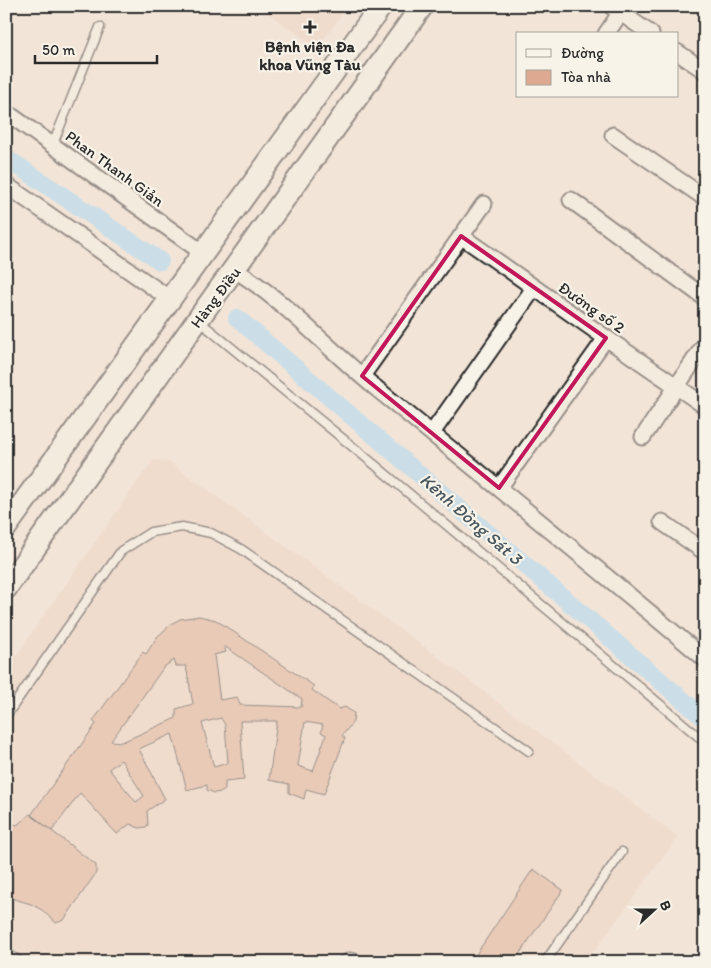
<svg xmlns="http://www.w3.org/2000/svg" width="711" height="968" font-family="Itim,sans-serif">
<rect width="100%" height="100%" fill="#f2e4d7"/>
<filter id="ink" filterUnits="userSpaceOnUse"><feTurbulence type="fractalNoise" baseFrequency=".02" numOctaves="2"/><feDisplacementMap in="SourceGraphic" scale="10" xChannelSelector="R" yChannelSelector="G"/><feConvolveMatrix kernelMatrix="1 2 1 2 8 2 1 2 1" color-interpolation-filters="sRGB"/></filter>
<g filter="url(#ink)">
<path fill="#ecd3c2" d="M258,6H348L317,48Z
M153,460L169,462L415,640L678,837L586,962H6V670Z"/>
<g fill="none" stroke-linecap="round" stroke-linejoin="round">
<path stroke="#9bd8fc" stroke-width="18" d="M6,158L160,261
M237,318L705,719"/>
</g>
<path fill="#ddaa91" stroke="#2b2b2b" fill-rule="evenodd" d="M199,616L216,620L314,686L312,690L339,709L345,707L354,713L353,722L342,736L345,738L324,794L306,789L304,799L289,793V784L269,780L277,721H240L244,780L225,782V790L222,792L214,793L207,790V785L187,790L172,734L139,749L165,799L147,811L148,825L146,827L139,828L130,824L117,834L80,793L52,831L31,815L96,724L93,721L143,652L146,654L157,637L171,624L180,619ZM224,646L302,699L301,707L240,705L237,697L220,700L214,655L226,652ZM174,660L176,666H186L193,704L176,709V718L122,742L111,741L164,667ZM221,718L225,725L228,763L214,767L202,723ZM305,722L323,725L321,732L326,735L313,771L298,766ZM121,760L144,796L136,802L109,769Z
M30,814L96,865V873L64,920L56,923L42,910L31,904L14,899L6,894V827L10,822L17,825Z
M533,869L563,890L514,962H471Z"/>
<g fill="none" stroke-linecap="round" stroke-linejoin="round">
<defs>
<path id="lane" d="M53,144L100,27
M199,321L375,465L705,742
M6,716L121,551L151,532L182,527L211,533L241,549L529,751
M6,952L20,962
M341,962L349,957L356,958L360,962
M545,962L622,852"/>
<path id="street" d="M611,6L651,34
M606,34L625,6
M677,52L705,71
M6,112L203,253
M613,135L705,198
M6,185L170,299
M571,200L705,298
M461,236L606,338L705,406
M235,270C285,301 326,347 371,384C483,475 595,566 705,659
M362,376L484,204
M432,433L534,288
M643,437L705,344
M499,488L606,338
M662,522L705,552"/>
<path id="secondary" d="M6,527L381,6
M6,588L422,6"/>
</defs>
<use href="#lane" stroke="#2b2b2b" stroke-width="11"/>
<use href="#street" stroke="#2b2b2b" stroke-width="19"/>
<use href="#secondary" stroke="#2b2b2b" stroke-width="25"/>
<use href="#lane" stroke="#f7f3e8" stroke-width="8"/>
<use href="#street" stroke="#f7f3e8" stroke-width="15"/>
<use href="#secondary" stroke="#f7f3e8" stroke-width="21"/>
</g>
</g>
<path d="M0 0H711V968H0ZM461,236L606,338L499,488L362,376Z" fill="#f2e4d7" fill-opacity=".55" fill-rule="evenodd"/>
<path fill="none" stroke="#c2185b" stroke-width="4" stroke-linejoin="round" d="M461,236L606,338L499,488L362,376Z"/>
<path fill="#2b2b2b" stroke="#f7f3e8" stroke-width="2" d="M307.5 19.5h5v5h5v5h-5v5h-5v-5h-5v-5h5z"/>
<g text-anchor="middle" stroke-width="4.5" stroke-linejoin="round" paint-order="stroke">
<g font-size="16" font-weight="bold" fill="#2b2b2b" stroke="#f7f3e8">
<text x="310" y="52">Bệnh viện Đa<tspan x="310" dy="18">khoa Vũng Tàu</tspan></text>
</g>
<g font-size="16" fill="#2b2b2b" stroke="#f7f3e8">
<text transform="translate(115 168) rotate(36)" y="6">Phan Thanh Giản</text>
<text transform="translate(215 297) rotate(-53)" y="6">Hàng Điều</text>
<text transform="translate(592 307) rotate(35)" y="6">Đường số 2</text>
</g>
<g font-size="18" font-style="italic" fill="#47565f" stroke="#f7f3e8">
<text transform="translate(471 519) rotate(41)" y="6">Kênh Đồng Sát 3</text>
</g>
</g>
<rect width="711" height="968" fill="none" stroke="#f7f3e8" stroke-width="25"/>
<rect x="12" y="12" width="686" height="943" fill="none" stroke="#2b2b2b" stroke-width="2" filter="url(#ink)"/>
<rect x="516" y="32" width="162" height="65" fill="#f7f3e8" stroke="#a5a39c"/>
<rect x="526" y="49" width="25" height="8" fill="#f7f3e8" stroke="#a5a39c"/>
<text x="561" y="58" font-size="15" fill="#2b2b2b">Đường</text>
<rect x="526" y="70" width="25" height="15" fill="#ddaa91" stroke="#a5a39c"/>
<text x="561" y="82" font-size="15" fill="#2b2b2b">Tòa nhà</text>
<g transform="translate(654 910) rotate(69)" stroke="#f7f3e8" stroke-width="4" paint-order="stroke">
<path d="M0-4L9 19L0 12L-9 19Z" fill="#2b2b2b"/>
<text y="-8" font-size="14" font-weight="bold" text-anchor="middle" fill="#2b2b2b">B</text>
</g>
<path d="M35 55v8h122v-8" fill="none" stroke="#2b2b2b" stroke-width="2.5"/>
<text x="42" y="55" font-size="15" fill="#2b2b2b" stroke="#f7f3e8" stroke-width="4" paint-order="stroke">50 m</text>
</svg>
